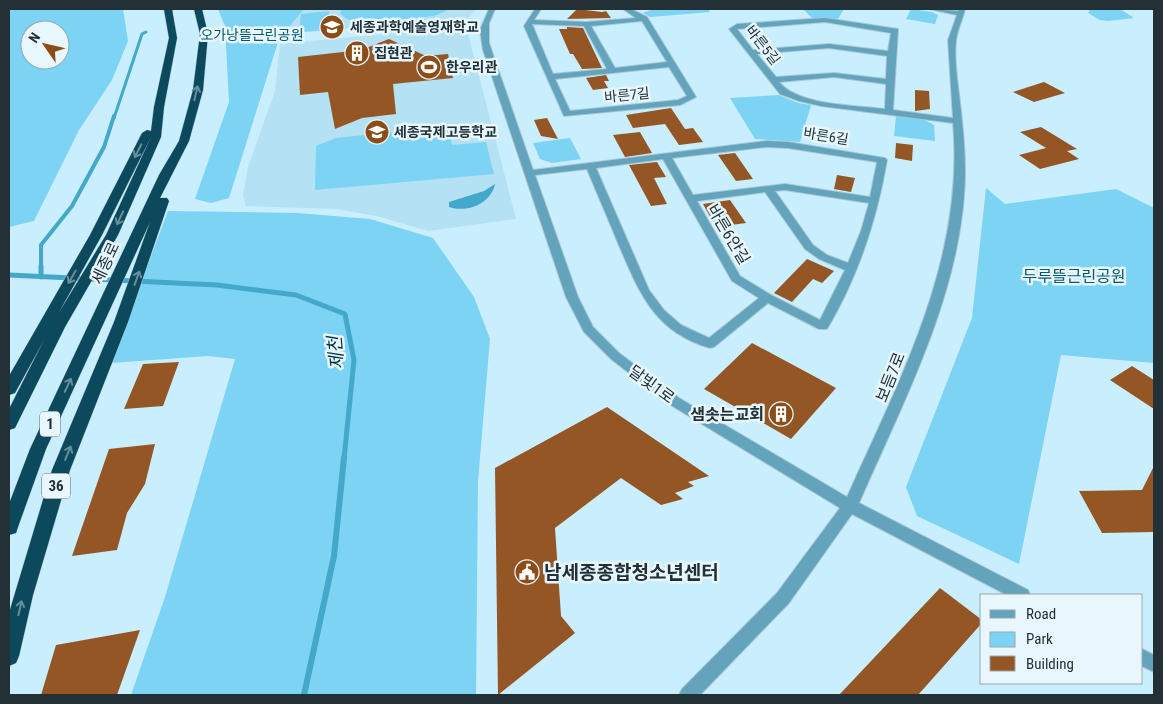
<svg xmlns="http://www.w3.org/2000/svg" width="1163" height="704" font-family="'Roboto Condensed','Noto Sans KR',sans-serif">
<rect width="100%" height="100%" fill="#c9eefd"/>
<path fill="#b4e1f4" d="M304,9H476L468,19L283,34Z
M466,26L516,219L428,231L377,216L337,209L246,206L243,195L248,167L275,91L280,44Z"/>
<path fill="#7cd3f4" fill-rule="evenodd" d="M9,9H123L128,41L112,80L79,130L34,221L9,227ZM30,30H60V60H30Z
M218,9H304L279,39L229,198L211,203L195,199L229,102L225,26Z
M342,9H450L434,16L366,23C356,22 346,21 340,13Z
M653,9H708L710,12L650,17L643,13Z
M803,9H844L838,19L812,18Z
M911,9L932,12L938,15L935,24L906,19Z
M1090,9H1120L1134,18L1108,21L1100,20L1088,13Z
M329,11L328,30L299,32L301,14Z
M779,95L798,103L811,105L800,142L755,139L730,98Z
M896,116L923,119L934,125L935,141L894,136Z
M448,126L452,145L486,142L494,174L315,190L316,146L336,138Z
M570,138L581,159L552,163L540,159L533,143Z
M986,188L1005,204L1116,189L1154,208V363L1061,355L1019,564L917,516L906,487L972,318Z
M168,211L297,213L370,219L433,238L474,297L490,339L478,481L476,695H131L165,597L235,359L208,356L111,363Z"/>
<path fill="#44a8ca" d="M495,184C491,204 467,213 449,207V202L484,191Z"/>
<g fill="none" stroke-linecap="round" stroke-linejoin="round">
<path stroke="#44a8ca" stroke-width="3" d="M114,118L142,34L146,32"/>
<path stroke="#44a8ca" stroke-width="4" d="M41,267V245L72,206L104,147L114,116"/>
<path stroke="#44a8ca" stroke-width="5" d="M41,266V277
M9,275L217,285L296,295L345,314L354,360L344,459"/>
<path stroke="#44a8ca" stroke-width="6" d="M304,695L334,556L344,458"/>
</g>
<path fill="#955625" d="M577,9L602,12L606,11L611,18L567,19Z
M567,27L583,28L602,68L582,69L573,54H570L559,29H567Z
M389,39L426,56L448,54L453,78L393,84L396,114L362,118L335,129L328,92L300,95L298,57L361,50Z
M606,75L609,81H604L608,88L593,90L586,78Z
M1044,82L1065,93L1034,102L1013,92Z
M915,90L929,91L930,109L915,111Z
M671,108L685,129L693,128L703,142L679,145L665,124L633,128L626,115Z
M547,118L558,139L541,136L534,120Z
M1041,127L1077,149L1067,151L1079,159L1040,169L1019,155L1046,148L1020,132Z
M640,132L652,153L625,157L613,135Z
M896,143L913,145L912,161L895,158Z
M735,153L753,179L736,181L718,155Z
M657,162L666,177L654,178L667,204L651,206L629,165Z
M837,175L855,178L851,192L834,189Z
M730,200L746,223L716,227L703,204Z
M807,259L834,271L822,283L813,279L792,302L774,293Z
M752,343L836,388L791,439L704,389Z
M179,362L163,406L124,409L143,364Z
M1132,366L1154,380V409L1110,380Z
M607,407L709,476L688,482L694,486L675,493L683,499L661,505L621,478L555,528L561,616L575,633L498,695L495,468Z
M155,444L145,484L127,513L117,550L72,556L109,449Z
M1154,466V532L1102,533L1079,491L1142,490Z
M940,588L982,620V623L918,695H839Z
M140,630L117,695H41L56,645Z"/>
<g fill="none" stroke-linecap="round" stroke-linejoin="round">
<defs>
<path id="minor" d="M489,9H495L489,23V43L533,170L767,141L788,142L885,158L887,160C877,219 858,277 827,329H819L768,303L714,347L710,348C654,332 639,292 618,243C608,218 597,194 587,169L535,175L578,297L593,327L619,353L679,398L847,497C901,377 965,258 953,123L821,106L799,101L780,94L729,29L737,24L825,18L898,29L893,110L953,118L948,40L957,15L929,9L958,11L959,9H965C963,19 957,30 956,41C954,59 957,77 959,94C963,128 967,162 964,196C956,303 901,407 859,503L1028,590L1030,595H1007L852,514L789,603L700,695H679L682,689L777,593L840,508L669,404L611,359L584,332L566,297L483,50L480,30ZM825,22L891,33L888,51L829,44L753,50L737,29ZM829,48L887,56L886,79L834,73L776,77L757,54ZM834,77L886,84L885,109C855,105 799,106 779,82ZM767,147L788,148L877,162L870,197L785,184L693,195L672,158ZM663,159L732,281L759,298L709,338L681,325L664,310L649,290L596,168ZM785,190L869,203L861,231L848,263L827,255L813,245L775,191ZM765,192L805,249L819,259L845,270L820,320L771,295L740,276L697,201Z
M535,9H541L534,20L586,22L636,18L623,9H631L647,17L696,97L680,105L564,116L524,26ZM642,21L667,62L615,68L591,26ZM532,24L584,26L607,69L553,74ZM669,67L687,96L678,100L570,111L555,79Z
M1142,649L1154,655V672L1142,666Z"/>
<path id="highway" d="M164,9H172L177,38L164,107L161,137L118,235L65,327L15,428L9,430V409L44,340L15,393L9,395V376L90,235L142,133L147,130L151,131L154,107L169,38ZM151,137L106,235L58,314L102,235Z
M194,9H202L208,34L203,90L189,141L160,198H167L169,201L128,322L70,470L33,595L19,656L16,663L9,666V613L52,470L114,322L150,222L46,449L18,527L16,533L9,535V504L30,449L159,175L179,141L193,90L200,34Z"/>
</defs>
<use href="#minor" stroke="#a8c8d5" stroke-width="2"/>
<use href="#highway" stroke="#a8c8d5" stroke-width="1"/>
<use href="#minor" fill="#63a3bb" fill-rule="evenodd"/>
<use href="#highway" fill="#0d495c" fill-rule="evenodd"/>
</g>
<defs><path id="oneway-shaft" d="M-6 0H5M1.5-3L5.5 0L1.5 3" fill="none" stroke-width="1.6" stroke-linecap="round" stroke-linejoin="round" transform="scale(1.25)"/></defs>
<g stroke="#658f9c">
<use href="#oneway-shaft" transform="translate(196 93) rotate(-77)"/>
<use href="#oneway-shaft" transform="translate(138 151) rotate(117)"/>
<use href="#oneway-shaft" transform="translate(120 218) rotate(115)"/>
<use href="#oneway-shaft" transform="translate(72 277) rotate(120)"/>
<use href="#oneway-shaft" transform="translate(137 278) rotate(-70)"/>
<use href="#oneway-shaft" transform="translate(68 385) rotate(-65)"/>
<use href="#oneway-shaft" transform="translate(68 453) rotate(-68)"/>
<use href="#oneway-shaft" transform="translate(20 608) rotate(-77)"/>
</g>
<defs>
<symbol id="school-disc" viewBox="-11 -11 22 22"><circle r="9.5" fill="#8c4c16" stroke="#e8f7fd"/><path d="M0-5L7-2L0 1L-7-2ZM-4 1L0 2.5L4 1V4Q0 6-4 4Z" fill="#fff"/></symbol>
<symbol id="building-disc" viewBox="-11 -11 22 22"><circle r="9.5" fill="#8c4c16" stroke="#e8f7fd"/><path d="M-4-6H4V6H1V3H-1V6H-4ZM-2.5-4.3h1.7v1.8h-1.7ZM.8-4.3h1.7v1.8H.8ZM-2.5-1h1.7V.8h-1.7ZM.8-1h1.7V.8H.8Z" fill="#fff"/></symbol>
<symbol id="stadium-disc" viewBox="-11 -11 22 22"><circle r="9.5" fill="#8c4c16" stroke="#e8f7fd"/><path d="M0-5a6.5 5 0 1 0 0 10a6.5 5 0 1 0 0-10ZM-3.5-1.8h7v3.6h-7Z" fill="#fff"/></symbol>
<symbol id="civic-disc" viewBox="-11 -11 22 22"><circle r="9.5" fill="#8c4c16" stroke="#e8f7fd"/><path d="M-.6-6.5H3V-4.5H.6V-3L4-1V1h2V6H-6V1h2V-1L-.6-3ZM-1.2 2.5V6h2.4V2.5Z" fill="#fff"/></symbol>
</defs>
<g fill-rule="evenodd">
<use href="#school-disc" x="318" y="13" width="28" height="28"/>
<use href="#building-disc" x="343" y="39" width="28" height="28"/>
<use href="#stadium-disc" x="415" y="53" width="28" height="28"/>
<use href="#school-disc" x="363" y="118" width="28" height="28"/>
<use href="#building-disc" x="767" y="400" width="28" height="28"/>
<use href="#civic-disc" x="513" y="558" width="28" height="28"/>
</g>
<g text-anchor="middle" stroke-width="5" stroke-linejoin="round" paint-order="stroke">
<g font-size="14" font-weight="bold" fill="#233137" stroke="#e8f7fd" text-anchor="start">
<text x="350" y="32">세종과학예술영재학교</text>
<text x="374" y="58">집현관</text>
<text x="446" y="72">한우리관</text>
<text x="394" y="137">세종국제고등학교</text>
</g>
<g font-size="14" fill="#025971" stroke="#e8f7fd">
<text x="252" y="40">오가낭뜰근린공원</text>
</g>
<g font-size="14" fill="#233137" stroke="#e8f7fd">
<text transform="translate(763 45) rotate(52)" y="5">바른5길</text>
<text transform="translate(627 95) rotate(-6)" y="5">바른7길</text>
<text transform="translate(826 136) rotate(9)" y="5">바른6길</text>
</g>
<g fill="#e8f7fd" stroke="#5e6c72" stroke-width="1">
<rect x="40" y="411.5" width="20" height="25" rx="4"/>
<rect x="42" y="473.5" width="28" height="25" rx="4"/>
</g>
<g font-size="15" font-weight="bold" fill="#233137">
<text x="50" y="429">1</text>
<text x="56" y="491">36</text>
</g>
<g font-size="16" fill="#233137" stroke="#e8f7fd">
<text transform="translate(729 234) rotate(59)" y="6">바른6안길</text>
<text transform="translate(105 263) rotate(-65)" y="6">세종로</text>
<text transform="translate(890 377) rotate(-68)" y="6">보듬7로</text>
<text transform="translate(652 384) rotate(36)" y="6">달빛1로</text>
</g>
<g font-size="16" fill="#025971" stroke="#e8f7fd">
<text x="1074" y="282">두루뜰근린공원</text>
</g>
<g font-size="16" font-weight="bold" fill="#233137" stroke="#e8f7fd" text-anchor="end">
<text x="764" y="420">샘솟는교회</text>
</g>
<g font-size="18" font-style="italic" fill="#01313f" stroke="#e8f7fd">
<text transform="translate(336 353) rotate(-95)" y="6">제천</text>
</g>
<g font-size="19" font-weight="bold" fill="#233137" stroke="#e8f7fd" text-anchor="start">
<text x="544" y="579">남세종종합청소년센터</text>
</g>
</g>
<rect width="1163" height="704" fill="none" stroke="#233137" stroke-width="20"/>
<rect x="980" y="594" width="162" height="90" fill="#e8f7fd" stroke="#99a8ae"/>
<rect x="990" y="610" width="25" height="8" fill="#63a3bb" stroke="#99a8ae"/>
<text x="1026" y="619" font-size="15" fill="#233137">Road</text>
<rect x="990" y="632" width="25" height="15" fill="#7cd3f4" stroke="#99a8ae"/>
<text x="1026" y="644" font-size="15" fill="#233137">Park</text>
<rect x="990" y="656" width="25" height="15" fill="#955625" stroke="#99a8ae"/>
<text x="1026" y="669" font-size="15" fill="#233137">Building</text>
<g transform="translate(45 45) rotate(304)"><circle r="24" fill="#e8f7fd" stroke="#99a8ae"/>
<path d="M0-4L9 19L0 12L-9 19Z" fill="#8c4c16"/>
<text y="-8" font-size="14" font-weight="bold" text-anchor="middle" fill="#233137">N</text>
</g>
</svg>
